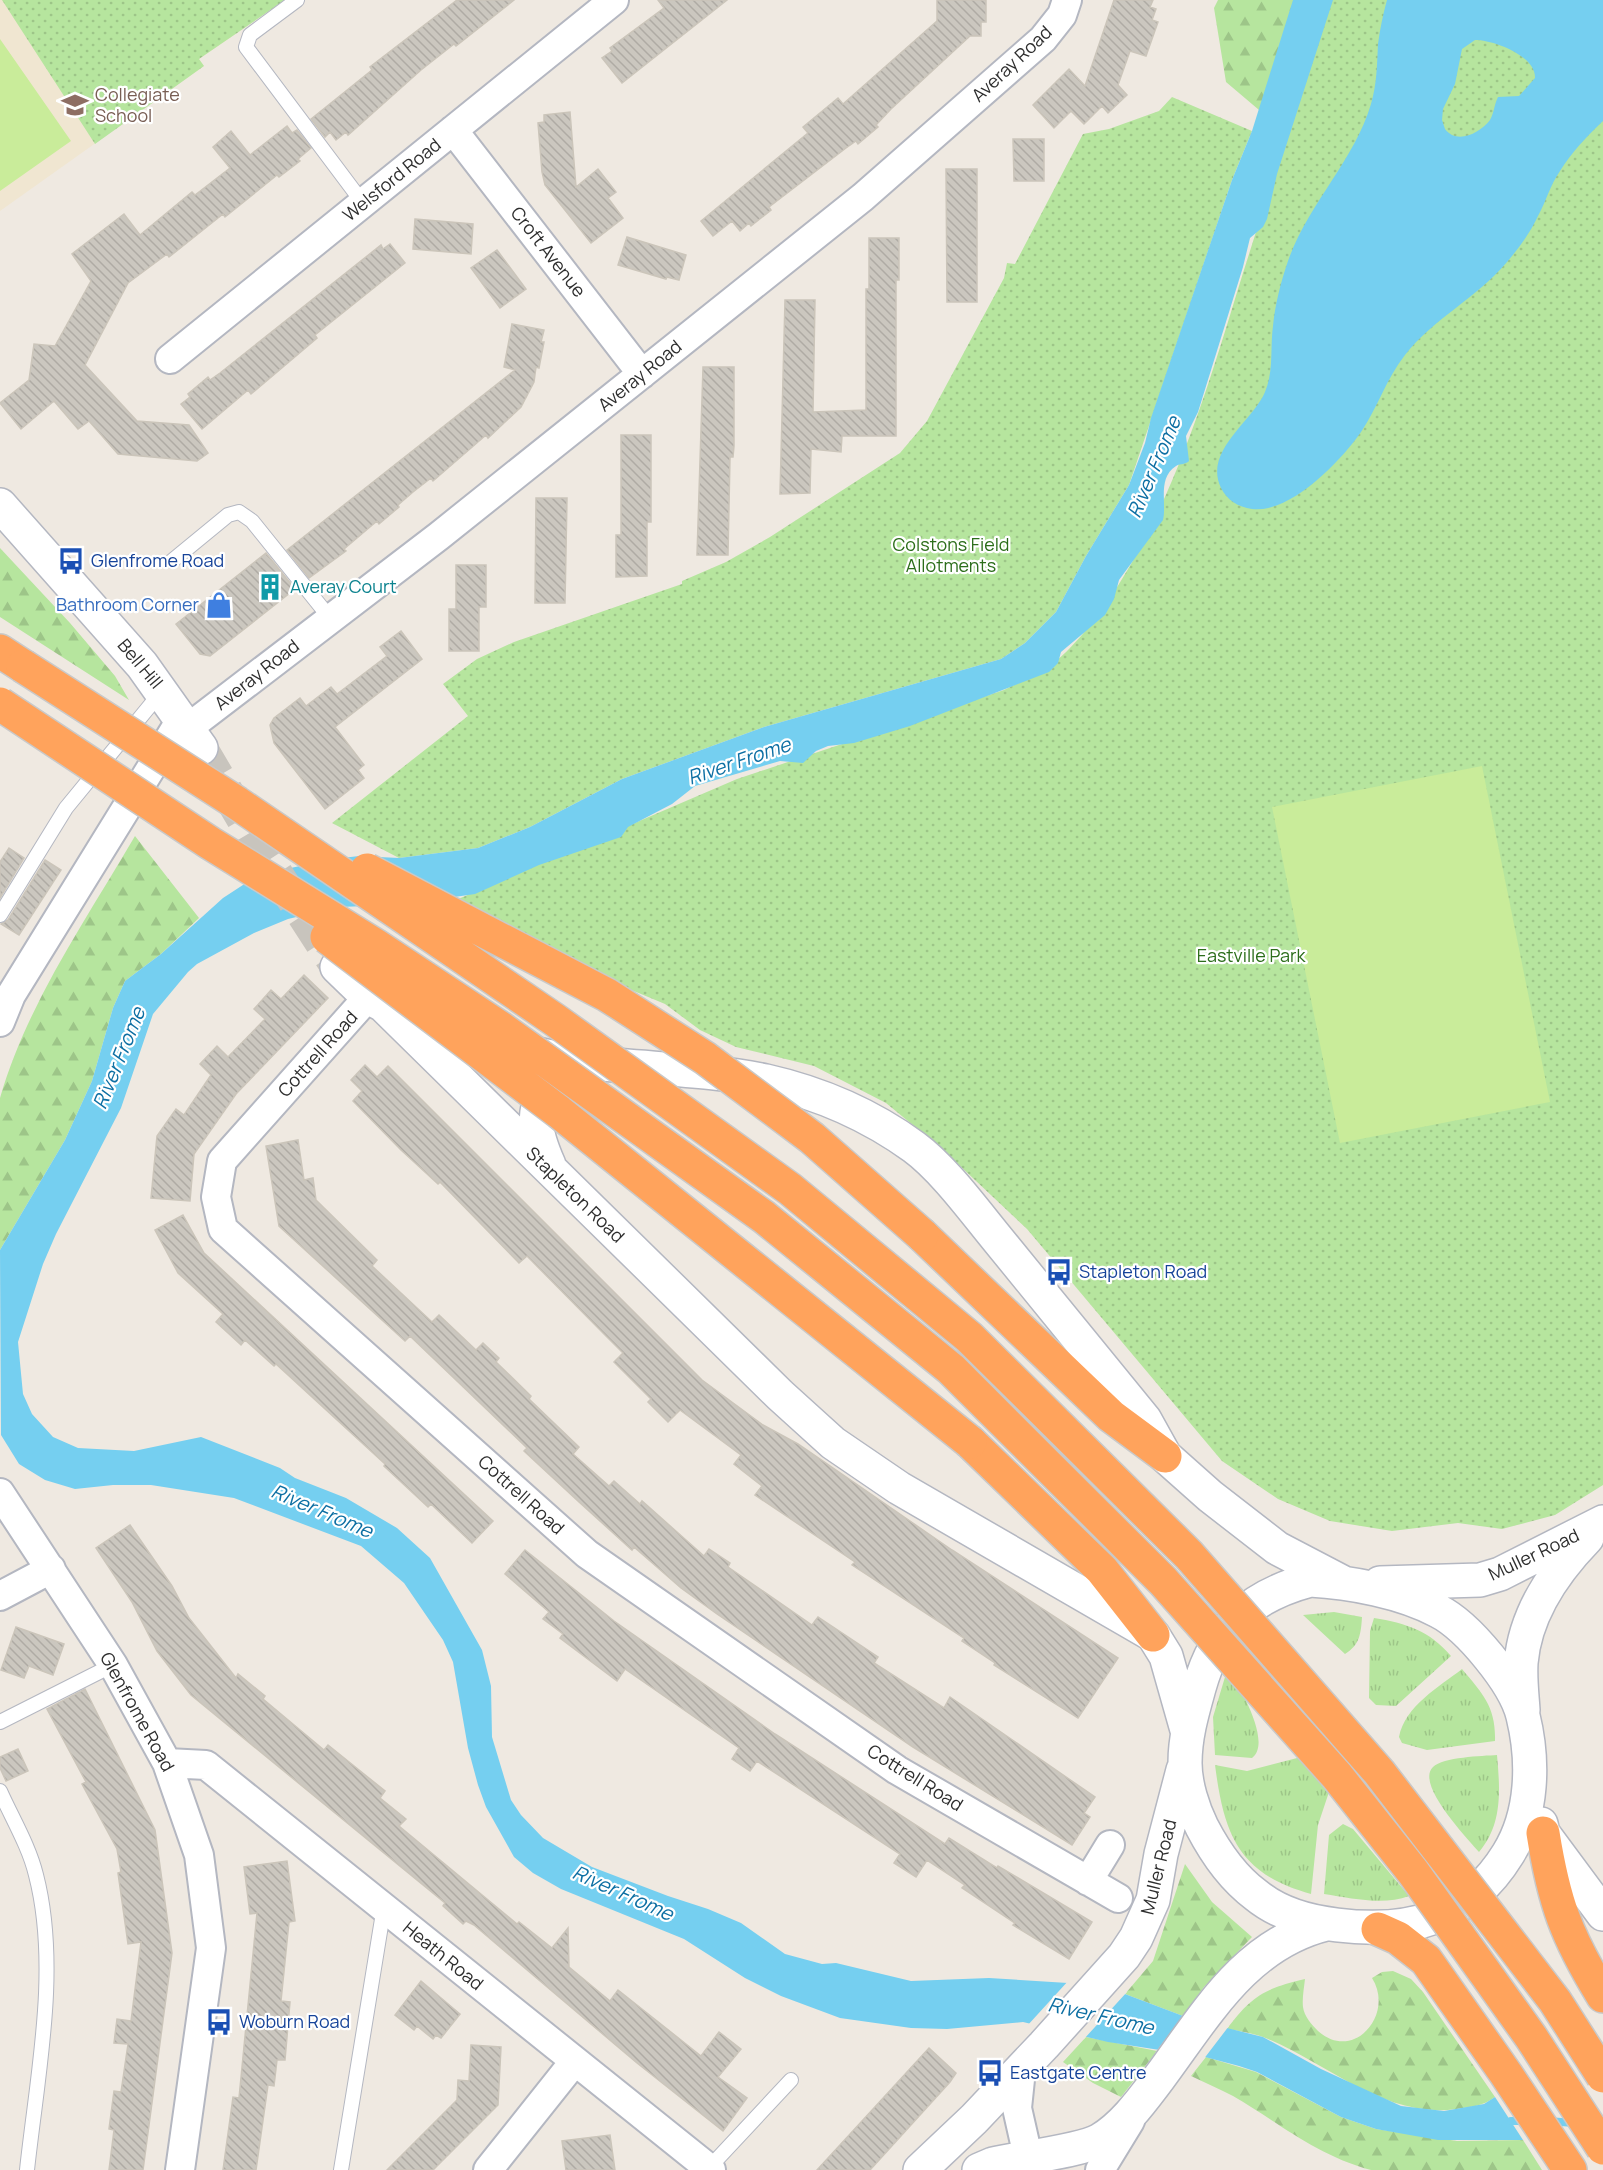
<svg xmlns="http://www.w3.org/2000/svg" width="1603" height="2170" font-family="Manrope,sans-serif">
<defs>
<pattern id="grass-tufts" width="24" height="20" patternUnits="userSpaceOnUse" patternTransform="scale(1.5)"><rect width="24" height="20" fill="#b6e59e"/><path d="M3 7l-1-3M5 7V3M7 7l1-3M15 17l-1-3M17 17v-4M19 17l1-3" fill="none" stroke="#9dc588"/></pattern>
<pattern id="forest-firs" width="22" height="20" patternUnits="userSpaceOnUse" patternTransform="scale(1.5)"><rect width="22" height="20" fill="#b6e59e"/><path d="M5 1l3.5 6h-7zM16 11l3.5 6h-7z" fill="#9dc588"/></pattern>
<pattern id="park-dots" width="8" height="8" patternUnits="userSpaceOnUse" patternTransform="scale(1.5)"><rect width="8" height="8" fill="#b6e59e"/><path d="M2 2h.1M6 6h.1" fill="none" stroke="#9dc588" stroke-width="1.8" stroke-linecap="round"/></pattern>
<pattern id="building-back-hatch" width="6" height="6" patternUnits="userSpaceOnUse" patternTransform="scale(1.5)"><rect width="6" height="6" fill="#cbc7bf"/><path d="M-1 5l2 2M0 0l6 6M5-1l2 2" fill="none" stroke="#afaba4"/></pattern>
</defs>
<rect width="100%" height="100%" fill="#efe9e1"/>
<path fill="#f0e6d1" d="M0,0H285L199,59L204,66L0,211Z"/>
<path fill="url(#grass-tufts)" d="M1334,1612L1362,1617C1361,1633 1360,1645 1345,1654L1303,1615Z
M1374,1618C1406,1623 1430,1631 1451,1656L1396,1706L1376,1705L1369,1698L1370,1631Z
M1228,1667C1238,1685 1273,1742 1252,1758L1215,1755L1213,1717Z
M1462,1669C1483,1694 1496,1707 1495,1741L1427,1750L1402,1743L1399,1737C1405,1706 1439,1687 1462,1669Z
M1332,1749L1330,1789L1318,1825L1311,1894C1238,1874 1224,1834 1215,1765L1247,1771Z
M1497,1755C1500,1789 1503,1824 1479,1852C1467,1838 1415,1784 1433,1767C1443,1757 1482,1756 1497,1755Z
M1343,1824L1353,1829L1409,1896C1383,1906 1351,1898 1324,1894L1329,1835Z"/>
<path fill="url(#forest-firs)" d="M1218,0H1372L1278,126L1226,82L1214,8Z
M0,548L70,623L115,676L129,700L0,617Z
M135,836L199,918L161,954L125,981L113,1008L92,1081L65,1140L0,1250V1098C27,1004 86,920 135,836Z
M1185,1864L1212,1902L1252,1937L1204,1987L1183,2016L1125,1994L1153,1961Z
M1393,1971L1411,1979L1423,1992L1495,2097C1483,2106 1471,2107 1456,2109C1383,2119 1327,2062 1263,2037C1252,2033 1239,2031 1227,2029C1251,1996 1266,1988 1305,1979C1304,1988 1302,1999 1303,2007C1304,2016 1312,2025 1318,2031C1354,2063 1395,2014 1372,1978L1382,1972Z
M1086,2037L1157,2051L1121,2097L1093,2083L1063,2062Z
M1206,2057L1256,2072L1341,2117L1376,2129L1457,2141L1523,2140L1542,2170H1371C1316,2155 1281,2124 1233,2096C1220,2089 1205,2083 1191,2076Z"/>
<path fill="url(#park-dots)" d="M2,0H285L199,59L204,66L95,144Z
M1330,0H1603V1485L1555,1515L1502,1529L1458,1523L1392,1531L1330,1521L1278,1499L1222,1461L1027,1229L942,1149L886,1103L814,1066L736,1047L700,1030L665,1004L552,957L456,900L737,779L1004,690C1017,683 1033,678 1045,670C1075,648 1099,615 1119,584C1179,488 1210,380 1243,273C1272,182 1300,90 1330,0Z
M1172,97L1252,131L1232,180L1129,485L1086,556L1056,612L1025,643L1001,659L764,727L622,779L530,827L478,848L399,858L332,823L468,716L443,684L477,659L514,642L682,584V581L726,562L770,537L900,453L927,421L1004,278L1007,263L1015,264L1083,134L1109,129L1159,111Z"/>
<path fill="#c9ec9a" d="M0,39L71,141L0,191Z
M1482,766L1550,1102L1340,1143L1272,807Z"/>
<path fill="#75cff0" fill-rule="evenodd" d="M1293,0H1333L1277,174L1267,219L1263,227L1250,238L1243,267L1198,412L1186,436L1189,461C1185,465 1181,463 1176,466C1157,478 1167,504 1163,520L1119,580L1114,599L1105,615L1061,652L1058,663L1049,672L910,726L854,743L828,746L816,751L803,763L780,761L695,786L672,804L628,827L621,837L539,865L475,894L399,905L338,907L288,919L254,933L197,964L188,972L153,1014L121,1108L56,1234L43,1264L18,1342L23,1394L32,1414L53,1437L78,1448L134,1451L201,1437L280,1468L295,1478L346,1498L397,1528L430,1558L482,1650L491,1686L492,1737L511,1800L521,1815L543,1838L592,1867L668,1896L708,1909L741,1923L785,1954L822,1964L836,1963L911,1981L989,1978L1084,1984L1117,1991L1191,2019L1263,2037L1321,2069L1401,2106L1444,2111L1484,2104L1495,2097L1523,2140H1438L1376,2129L1341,2117L1257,2072L1239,2066L1205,2057L1108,2042L1023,2022L947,2029L911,2028L840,2018L781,1996L745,1978L684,1939L561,1889L533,1873L514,1857L486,1807L478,1785L468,1748L453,1662L443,1640L404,1583L361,1546L234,1498L151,1485H113L75,1489L45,1480L19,1464L1,1435L0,1250L65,1140L92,1081L113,1008L125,981L161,954L223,898L246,883L271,872L334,859L359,856L399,858L478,848L530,827L622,779L764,727L1001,659L1025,643L1056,612L1086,556L1129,485L1145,443L1151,418L1232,180L1252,131Z
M1387,0H1603V121C1587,136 1572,152 1560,171C1550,185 1546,202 1538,216C1530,233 1519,248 1507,262C1477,298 1434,318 1405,355C1386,379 1378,407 1361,432C1341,461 1290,514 1252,509C1238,507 1227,500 1221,488C1203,451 1253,421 1265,392C1274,371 1270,347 1273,326C1275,305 1281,281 1288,261C1308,204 1354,161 1371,104C1377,84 1377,64 1378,44C1380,29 1383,14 1387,0ZM1475,40C1494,40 1536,56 1535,78L1519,96L1498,97C1494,105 1494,113 1490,120C1480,133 1457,145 1445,129L1442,120L1443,109L1455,84L1462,49Z"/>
<path fill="#efe9e1" d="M1069,1980L1117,1988L1127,1992L1084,2039L1027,2026Z
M1185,2013L1229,2026L1203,2060L1155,2053Z"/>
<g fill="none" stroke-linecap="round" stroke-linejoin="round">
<path stroke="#75cff0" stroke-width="8" d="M1511,2121H1527
M1548,2121L1574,2123"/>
</g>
<path fill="url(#building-back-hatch)" stroke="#cbc5ba" stroke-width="1.5" d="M457,0H514L456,46L454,44L421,70L348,135L346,132L336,140L330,132L325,137L311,119L372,70L370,67Z
M658,0H727L622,83L602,58L612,51L610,48L664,8Z
M937,0H986V22H981V36H970L891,109L876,125L878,127L858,144L856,141L846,148L769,207L771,210L751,226L749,223L740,231L732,221L713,236L701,221L808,133L803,127L838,98L843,104L937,21Z
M1114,0H1153L1150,7L1156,9L1152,20L1158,22L1146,56L1130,51L1118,85L1127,95L1108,113L1102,106L1084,124L1071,111L1054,128L1033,105L1069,69L1085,86Z
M570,112L576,187L598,169L616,192L608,198L623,218L591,243L545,185L542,172L538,123L544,122V115Z
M287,126L292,133L297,130L311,148L298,159L300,161L279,177L277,175L225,217L223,214L169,257L167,254L128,283L85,365L137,421L189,425L208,453L197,461L118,454L89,421L78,429L54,401L21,429L0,403L29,380L34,344L55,346L91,281L72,254L124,214L140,235L192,192L195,195L230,168L213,147L231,131L250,155Z
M1013,139H1044V181H1014Z
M946,169H977V302H947Z
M415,219L473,224L471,254L413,249Z
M627,237L686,255L679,280L667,277L666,279L618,265Z
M869,238H899V280H896V436H842L841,452L811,449L810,493L780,494L785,300H815L813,412L866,410V289H869Z
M390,244L405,263L315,335L317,338L251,394L248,390L202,429L181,404L190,397L188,394L208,377L210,380L220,373L381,245L383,249Z
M497,250L526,289L500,308L471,268Z
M512,324L544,330L541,342H544L539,368L536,367L534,382L521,407L488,438L486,435L433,481L431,478L413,492L398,505L399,507L379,524L377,521L344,549L346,551L309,578L287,550L515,370L504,367Z
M703,367H734V446L733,457H730L728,555H697Z
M621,435H651V522H647V576L616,577V535H621Z
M536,498H567L565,603H535Z
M266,553L295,589L210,656L200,654L176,624Z
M456,565H486V607H479V651H449V609H456Z
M401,631L422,659L335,727L364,765L358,770L364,778L325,809L274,743L270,725L274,718L300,698L306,706L331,687L337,694L387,656L380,647Z
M9,848L24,858L0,898V862Z
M45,860L61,870L19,935L1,924L8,920Z
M304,975L328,998L236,1094L194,1154L190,1201L151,1198L157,1136L176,1109L184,1115L211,1075L200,1064L217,1046L228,1057L265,1019L254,1009L271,990L281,999Z
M365,1065L377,1077L388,1066L702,1380L763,1425L798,1444L952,1550L1118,1658L1078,1718L994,1665L995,1663L962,1641L964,1638L852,1565L855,1562L755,1495L762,1486L734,1464L741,1455L680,1410L668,1422L648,1402L651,1399L614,1362L623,1353L606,1336L527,1256L519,1263L440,1182L438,1184L401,1150L353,1101L362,1091L351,1080Z
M298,1140L304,1180L313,1178L316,1200L377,1260L372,1266L432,1322L439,1315L476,1350L483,1343L499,1358L496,1362L531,1396L529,1399L579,1447L573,1454L609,1486L614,1481L640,1504L642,1501L704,1556L709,1549L730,1563L728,1567L812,1625L818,1617L878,1657L874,1663L944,1708L950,1697L1095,1797L1084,1813L1090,1817L1072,1845L913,1747L717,1614L681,1588L634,1547L632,1550L579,1502L524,1451L527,1448L410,1336L405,1341L279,1226L266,1146Z
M183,1215L204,1253L493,1521L472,1543L431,1504L428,1507L384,1466L385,1464L276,1364L274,1366L245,1340L241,1345L216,1322L223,1314L178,1273L155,1230Z
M130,1525L172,1586L189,1618L236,1678L238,1674L265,1696L263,1699L324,1750L328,1745L385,1791L380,1798L406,1819L399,1826L517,1924L519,1922L552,1948L568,1928L569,1967L610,2001L618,1990L701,2056L719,2032L741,2049L718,2077L747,2098L723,2131L637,2063L474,1925L466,1921L463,1924L443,1906L445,1903L191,1695L157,1651L132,1602L96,1548Z
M525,1550L614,1621L775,1734L945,1844L949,1838L997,1868L998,1866L1092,1922L1069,1959L1013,1925L1015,1923L962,1888L965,1885L927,1860L916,1877L894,1863L900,1854L757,1761L750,1771L732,1759L739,1748L625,1669L617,1681L593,1663L560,1638L563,1634L543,1619L549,1612L505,1574Z
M16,1627L64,1644L53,1675L29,1666L24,1678L1,1670Z
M85,1689L155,1830L172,1953L143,2170H109L114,2130L109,2129L114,2091L121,2092L128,2044L114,2043L117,2019L131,2021L141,1942L128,1944L118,1873L121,1872L117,1849L82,1784L86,1782L47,1709Z
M18,1749L28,1771L6,1781L0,1768V1757Z
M287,1861L295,1921L289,1922L281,2001L290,2002L285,2060H277L274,2086L268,2085L256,2170H223L233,2097L239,2098L257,1913L250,1914L244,1867Z
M421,1981L460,2014L441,2038L436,2035L433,2039L417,2026L414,2030L395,2015Z
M471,2045L501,2047L498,2105L433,2170H387L457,2100L458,2080L469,2081Z
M929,2048L956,2073L950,2082L870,2170H817Z
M610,2135L615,2170H566L562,2141Z"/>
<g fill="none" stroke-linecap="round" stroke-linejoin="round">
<path stroke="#c8c4bd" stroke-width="33" stroke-dasharray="33 16" stroke-linecap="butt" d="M201,748L263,853L337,967"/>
<defs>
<path id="service" d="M297,0L250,35L246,47L363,203
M172,561L228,515L239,512L252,521L330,618
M0,915L66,808L162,691
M0,1722L113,1665
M0,1791C12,1818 29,1846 36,1875C60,1968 37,2076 27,2170
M341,2170L384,1907
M707,2170L791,2080"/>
<path id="minor" d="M453,130L642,374
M170,359L614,0
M188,728L439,536L863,197L1043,39L1062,15L1067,0
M368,997L222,1161L216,1197L223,1229L587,1554L897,1770L1118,1898
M0,1022L11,995L182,718
M0,1493L113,1665L167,1763L199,1855L211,1948L180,2170
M0,1596L51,1569
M167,1763L206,1765L711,2170
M1088,1881L1110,1845
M1021,2070L1017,2108L1031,2170
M488,2170L574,2062
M1100,2170L1130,2121"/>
<path id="secondary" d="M0,505L142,665L201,748
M337,967L368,997L383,1005L780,1395L833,1443L899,1488L1153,1635L1166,1656L1187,1730
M383,1005L437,1025
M533,1053C609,1071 689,1065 766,1081C819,1093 870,1115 914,1147C944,1169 975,1212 999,1241C1048,1301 1096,1360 1145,1420L1165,1456L1210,1496L1277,1548L1342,1582
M549,1165C533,1129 529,1107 556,1075
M1310,1580C1350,1582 1403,1592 1438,1611C1468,1626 1515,1683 1523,1716C1534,1761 1533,1814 1508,1854C1468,1919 1409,1934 1337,1925C1309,1922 1278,1913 1256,1895C1233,1878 1215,1852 1202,1827C1193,1809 1185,1784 1185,1763C1185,1737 1192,1713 1199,1688C1216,1627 1250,1596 1310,1580Z
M1380,1583L1480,1580L1500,1574L1603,1522
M1523,1710C1522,1695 1520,1679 1521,1663C1525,1615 1554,1572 1587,1538
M1541,1824L1543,1833L1603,1914
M920,2170L974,2119L1044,2045L1124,1956L1136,1938L1153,1900L1161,1854L1183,1770
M979,2170L993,2164C1018,2158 1081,2151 1100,2140C1124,2126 1143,2099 1159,2078C1206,2015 1245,1944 1326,1924"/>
<path id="motorway" d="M0,651L23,666
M922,1235L1111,1416L1165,1456
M970,1442L1102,1570L1153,1635
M1543,1833C1554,1902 1566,1936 1603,1996
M1378,1929L1398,1938L1426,1960L1506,2074L1570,2170"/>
</defs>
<use href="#service" stroke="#b4b7c1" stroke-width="16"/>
<use href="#minor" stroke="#b4b7c1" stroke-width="32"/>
<use href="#secondary" stroke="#b4b7c1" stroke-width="36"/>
<use href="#motorway" stroke="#c9c9c9" stroke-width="36"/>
<use href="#service" stroke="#fff" stroke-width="14"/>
<use href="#minor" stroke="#fff" stroke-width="28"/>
<use href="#secondary" stroke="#fff" stroke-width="33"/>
<use href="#motorway" stroke="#ffa35c" stroke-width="33"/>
<defs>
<path id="motorway-bridge" d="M23,666L237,803L555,1020L790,1189L969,1337L1189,1555L1379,1772L1555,2001L1603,2076
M0,704L210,843L375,945L499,1027L764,1217L951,1369L1163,1581L1337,1776L1413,1872L1531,2037L1603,2148
M367,870L607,995L705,1058L812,1138L922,1235
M327,937L559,1112L970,1442"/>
</defs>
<use href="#motorway-bridge" stroke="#c9c9c9" stroke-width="36" stroke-linecap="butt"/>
<use href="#motorway-bridge" stroke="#ffa35c" stroke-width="33"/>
</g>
<defs>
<symbol id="school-bare" viewBox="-9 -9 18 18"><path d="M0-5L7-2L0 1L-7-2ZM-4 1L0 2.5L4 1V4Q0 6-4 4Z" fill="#8d6e63" stroke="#fff" stroke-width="2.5" paint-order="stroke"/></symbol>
<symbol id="bus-bare" viewBox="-9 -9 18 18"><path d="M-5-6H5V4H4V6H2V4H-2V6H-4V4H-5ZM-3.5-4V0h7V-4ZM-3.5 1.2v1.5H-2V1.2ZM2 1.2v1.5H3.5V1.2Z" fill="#1a4fb4" stroke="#fff" stroke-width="2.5" paint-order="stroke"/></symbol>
<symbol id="building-bare" viewBox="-9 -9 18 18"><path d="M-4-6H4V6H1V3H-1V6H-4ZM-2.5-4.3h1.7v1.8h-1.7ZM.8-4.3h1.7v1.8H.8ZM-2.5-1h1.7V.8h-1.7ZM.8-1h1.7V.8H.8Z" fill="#0f9aa8" stroke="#fff" stroke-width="2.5" paint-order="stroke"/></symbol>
<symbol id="shop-bare" viewBox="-9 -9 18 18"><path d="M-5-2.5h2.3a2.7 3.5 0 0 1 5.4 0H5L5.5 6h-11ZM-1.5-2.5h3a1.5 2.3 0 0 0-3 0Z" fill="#3f7fe0" stroke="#fff" stroke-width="2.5" paint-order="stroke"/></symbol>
</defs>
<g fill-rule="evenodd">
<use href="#school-bare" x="56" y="86" width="38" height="38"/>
<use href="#bus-bare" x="52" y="542" width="38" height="38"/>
<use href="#building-bare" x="251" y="568" width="38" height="38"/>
<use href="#shop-bare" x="200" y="586" width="38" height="38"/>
<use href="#bus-bare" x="1040" y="1253" width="38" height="38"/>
<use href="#bus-bare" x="200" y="2003" width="38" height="38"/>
<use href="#bus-bare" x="971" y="2054" width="38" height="38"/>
</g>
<g text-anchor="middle" stroke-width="4.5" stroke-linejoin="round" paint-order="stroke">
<g font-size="18" fill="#2e2e2e" stroke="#fff">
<text transform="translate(1012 64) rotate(-43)" y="6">Averay Road</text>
<text transform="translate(392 180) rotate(-39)" y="6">Welsford Road</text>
<text transform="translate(548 252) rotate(52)" y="6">Croft Avenue</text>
<text transform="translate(640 376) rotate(-39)" y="6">Averay Road</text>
<text transform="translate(140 664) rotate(50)" y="6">Bell Hill</text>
<text transform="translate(257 675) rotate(-38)" y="6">Averay Road</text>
<text transform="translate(318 1054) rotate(-48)" y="6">Cottrell Road</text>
<text transform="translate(575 1195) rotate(44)" y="6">Stapleton Road</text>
<text transform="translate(521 1495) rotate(42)" y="6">Cottrell Road</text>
<text transform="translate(1534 1555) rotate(-25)" y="6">Muller Road</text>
<text transform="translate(137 1712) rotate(61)" y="6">Glenfrome Road</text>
<text transform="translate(915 1778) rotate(32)" y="6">Cottrell Road</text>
<text transform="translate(1159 1867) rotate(-76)" y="6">Muller Road</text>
<text transform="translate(443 1956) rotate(39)" y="6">Heath Road</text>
</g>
<g font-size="18" fill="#785e54" stroke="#fff" text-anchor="start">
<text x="95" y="101">Collegiate<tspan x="95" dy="21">School</tspan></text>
</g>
<g font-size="18" fill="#2c6e1b" stroke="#fff">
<text x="951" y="551">Colstons Field<tspan x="951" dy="21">Allotments</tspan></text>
<text x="1251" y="962">Eastville Park</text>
</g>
<g font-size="18" fill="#164399" stroke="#fff" text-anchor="start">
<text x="91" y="567">Glenfrome Road</text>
<text x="1079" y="1278">Stapleton Road</text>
<text x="239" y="2028">Woburn Road</text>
<text x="1010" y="2079">Eastgate Centre</text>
</g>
<g font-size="18" fill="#0d838f" stroke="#fff" text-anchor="start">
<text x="290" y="593">Averay Court</text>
</g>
<g font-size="18" fill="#366cbe" stroke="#fff" text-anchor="end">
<text x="199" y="611">Bathroom Corner</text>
</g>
<g font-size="20" font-style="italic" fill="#0d6fa3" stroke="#fff">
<text transform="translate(1154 467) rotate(-67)" y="7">River Frome</text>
<text transform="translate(739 761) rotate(-19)" y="7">River Frome</text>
<text transform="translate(119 1058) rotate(-68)" y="7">River Frome</text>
<text transform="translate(322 1511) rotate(23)" y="7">River Frome</text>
<text transform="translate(623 1893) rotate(24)" y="7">River Frome</text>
<text transform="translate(1101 2016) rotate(13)" y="7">River Frome</text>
</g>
</g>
</svg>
